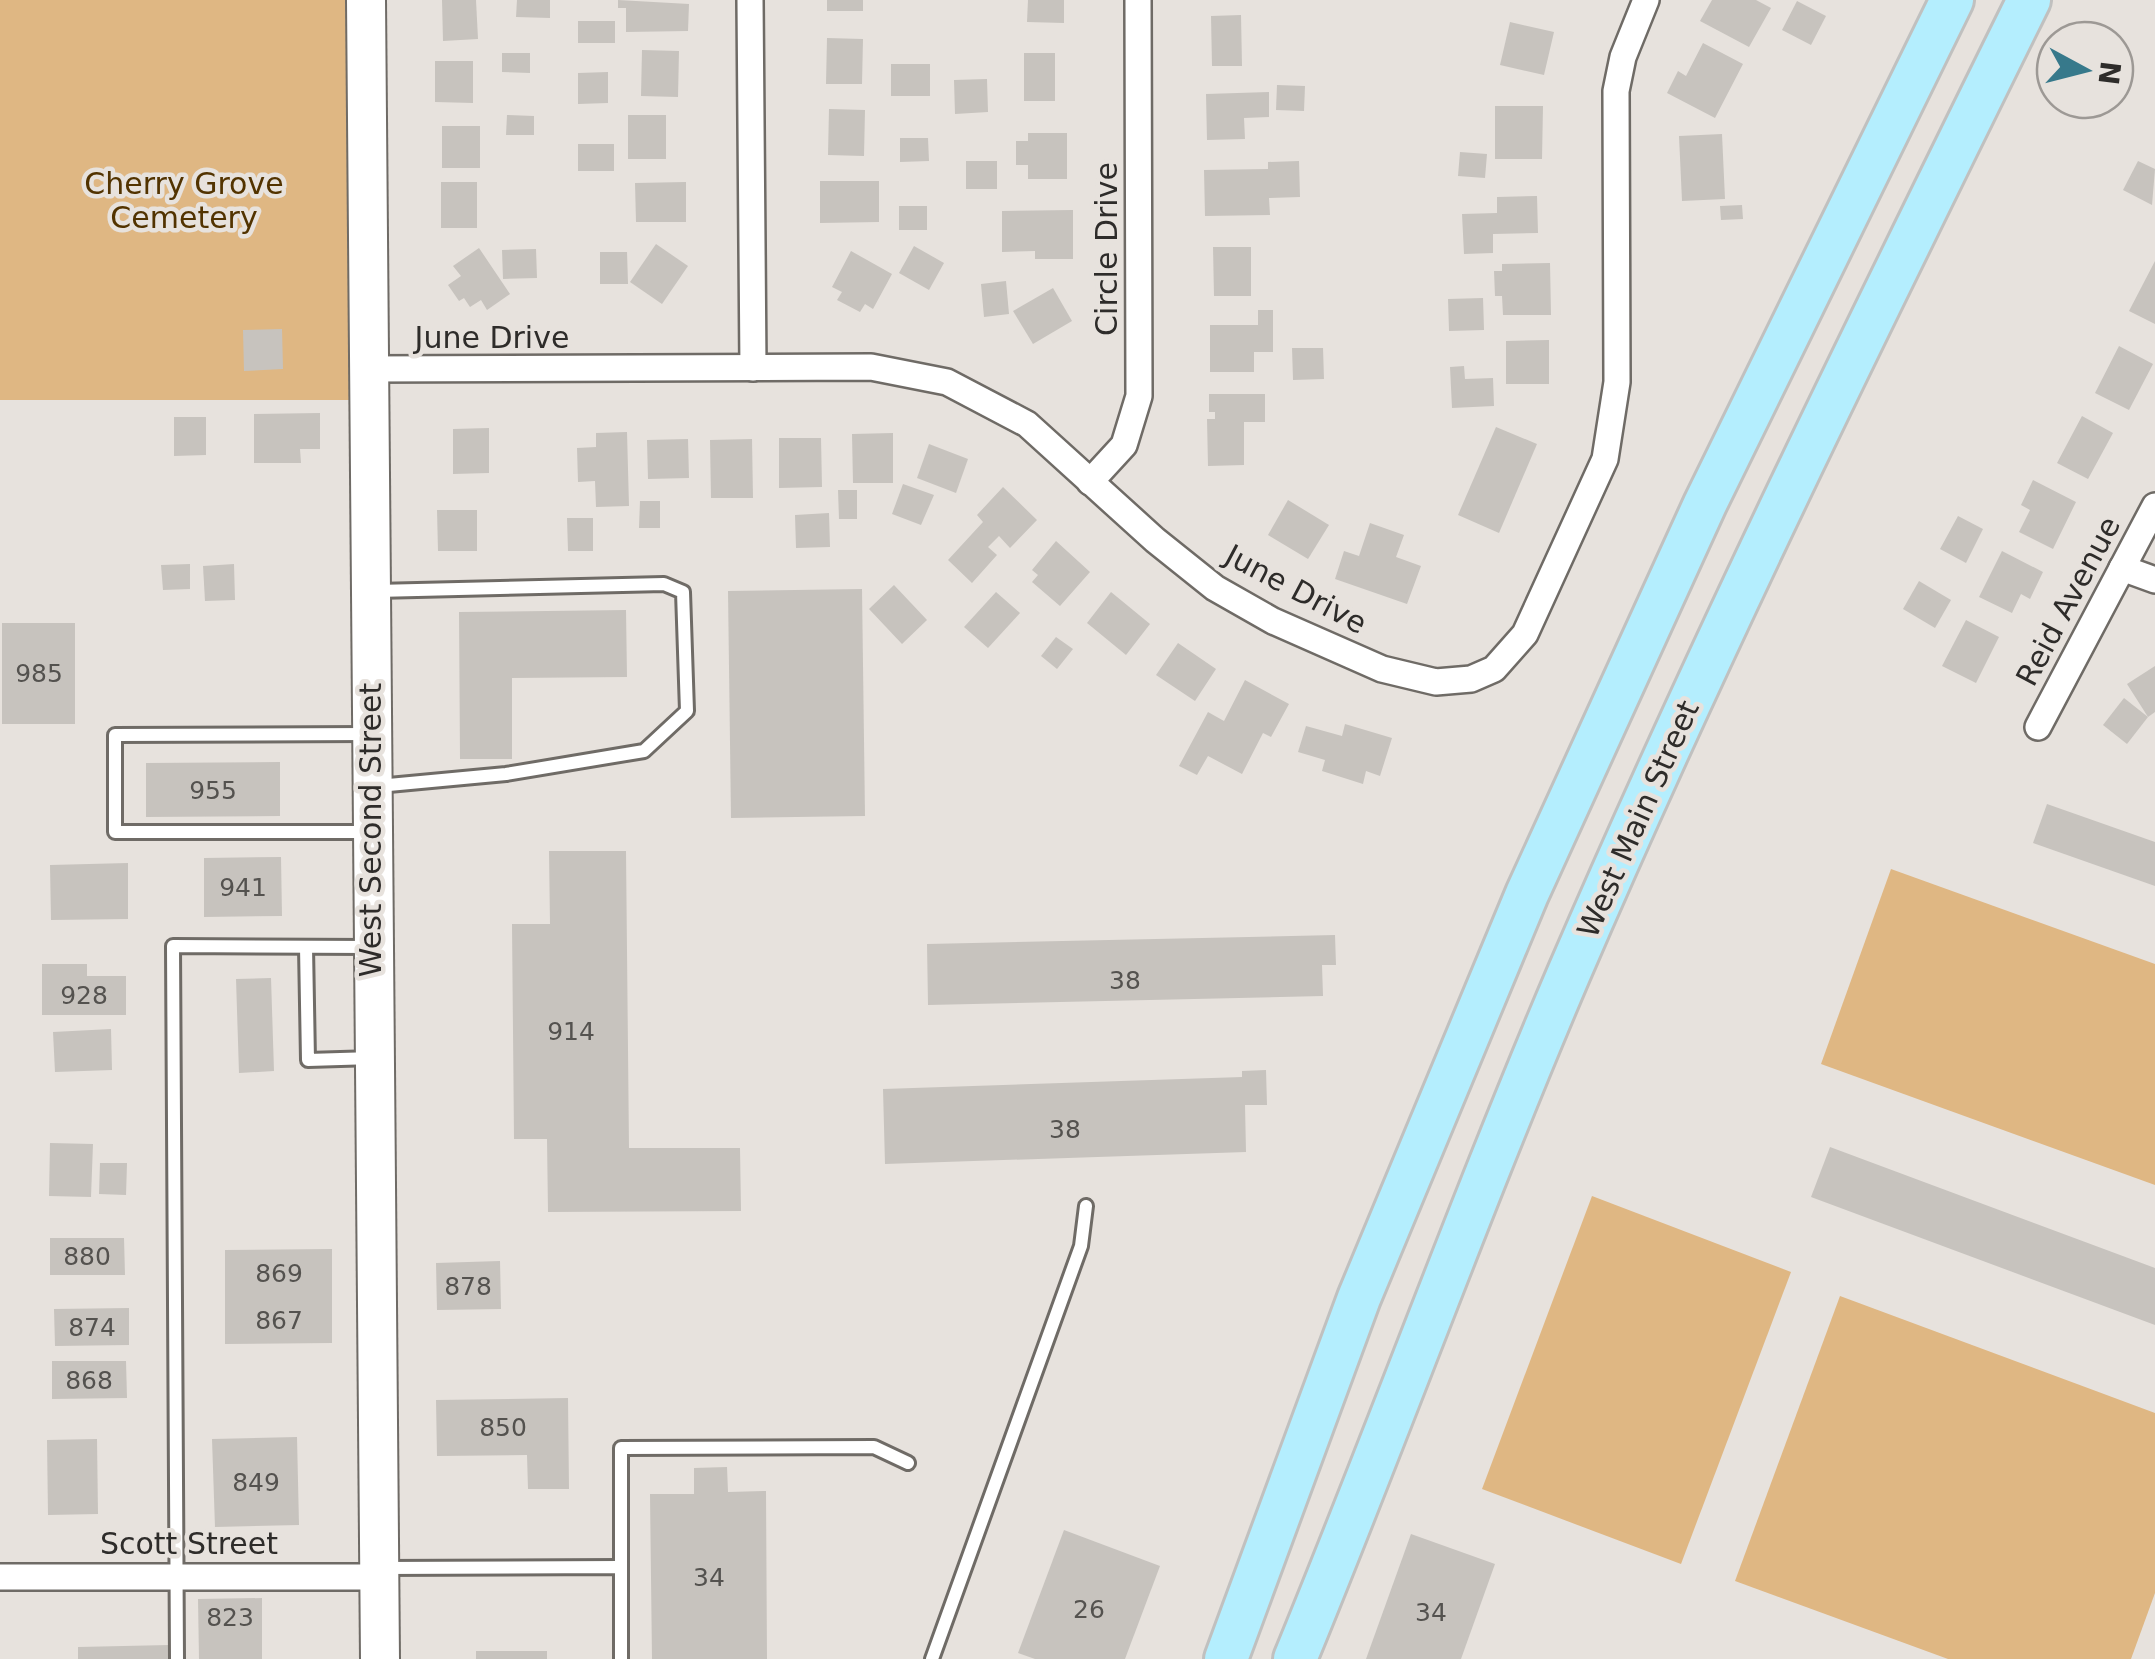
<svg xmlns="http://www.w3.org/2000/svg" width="2155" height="1659" font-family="'DejaVu Sans',sans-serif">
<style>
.green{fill:#dfb783}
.building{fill:#c7c3be}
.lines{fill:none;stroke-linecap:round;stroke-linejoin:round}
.service-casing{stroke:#6f6b66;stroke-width:18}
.minor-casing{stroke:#6f6b66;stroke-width:30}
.secondary-casing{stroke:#6f6b66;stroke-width:42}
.primary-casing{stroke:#c0c0bf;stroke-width:48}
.service{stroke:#fff;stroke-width:12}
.minor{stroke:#fff;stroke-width:25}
.secondary{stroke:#fff;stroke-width:38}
.primary{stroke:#b4eefe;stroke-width:42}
.labels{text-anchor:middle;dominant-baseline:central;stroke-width:9;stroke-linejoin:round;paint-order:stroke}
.number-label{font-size:25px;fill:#54524f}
.park-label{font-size:30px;fill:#523300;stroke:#e7e2dd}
.street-label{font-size:30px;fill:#2e2c2a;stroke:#e7e2dd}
</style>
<rect width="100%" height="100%" fill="#e7e2dd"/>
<g class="green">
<polygon points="0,0 366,0 368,400 0,400"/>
<polygon points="1891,869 2155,964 2155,1185 1821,1064"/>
<polygon points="1592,1196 1791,1272 1681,1564 1482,1489"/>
<polygon points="1840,1296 2155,1413 2155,1593 2131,1659 1948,1659 1735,1581"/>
</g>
<g class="building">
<polygon points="442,0 476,0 478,39 443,41"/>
<polygon points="517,0 550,0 550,18 516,17"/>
<polygon points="618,0 689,4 688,31 626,32 626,8 618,8"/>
<rect x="827" y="0" width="36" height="11"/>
<polygon points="1028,0 1064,0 1064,23 1027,22"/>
<polygon points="1712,0 1756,0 1771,8 1749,47 1700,21"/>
<polygon points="1797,1 1826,16 1811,45 1782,30"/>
<polygon points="1241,15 1242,66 1212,66 1211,16"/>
<rect x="578" y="21" width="37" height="22"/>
<polygon points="1510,22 1554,32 1544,75 1500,65"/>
<polygon points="827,38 863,39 862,84 826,84"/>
<polygon points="1703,43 1743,64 1715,118 1667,93 1678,71 1686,76"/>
<polygon points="642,50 679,51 678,97 641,96"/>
<polygon points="502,53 530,53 530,73 502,72"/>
<rect x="1024" y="53" width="31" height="48"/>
<polygon points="435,61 473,61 473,103 435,102"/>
<rect x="891" y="64" width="39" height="32"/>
<polygon points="608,72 608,103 578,104 578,73"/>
<polygon points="987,79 988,112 955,114 954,80"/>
<polygon points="1277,85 1305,86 1304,111 1276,110"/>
<polygon points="1269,92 1269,117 1244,118 1245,139 1207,140 1206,94"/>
<polygon points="1495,106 1543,106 1542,159 1495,159"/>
<polygon points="829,109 865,110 864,156 828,155"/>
<polygon points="507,115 534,116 534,135 506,135"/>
<rect x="628" y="115" width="38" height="44"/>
<rect x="442" y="126" width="38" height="42"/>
<polygon points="1028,133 1067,133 1067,179 1028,179 1028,165 1016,165 1016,141 1028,141"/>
<polygon points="1722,134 1725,199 1682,201 1679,136"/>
<polygon points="900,138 928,138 929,161 900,162"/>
<rect x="578" y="144" width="36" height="27"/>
<polygon points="1460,152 1487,154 1485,178 1458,176"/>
<rect x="966" y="161" width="31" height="28"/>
<polygon points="1299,161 1300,197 1269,198 1270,215 1205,216 1204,170 1268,169 1268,162"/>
<polygon points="2138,161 2155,169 2152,205 2123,190"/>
<polygon points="820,181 879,181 879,222 820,223"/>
<rect x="441" y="182" width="36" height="46"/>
<polygon points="686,182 686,222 636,222 635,183"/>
<polygon points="1537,196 1538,233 1493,234 1493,253 1464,254 1462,214 1497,213 1497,197"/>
<polygon points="1742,205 1743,219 1721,220 1720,206"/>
<rect x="899" y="206" width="28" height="24"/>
<polygon points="1073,210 1073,259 1035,259 1035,251 1002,252 1002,211"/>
<polygon points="656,244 688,266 662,304 630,282"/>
<polygon points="914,246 944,263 929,290 899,273"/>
<polygon points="1213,247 1251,247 1251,296 1214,296"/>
<polygon points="479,248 510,294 487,310 481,300 470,307 464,298 459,301 448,285 461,276 453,266"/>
<polygon points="536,249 537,278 503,279 502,250"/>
<polygon points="851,251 892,274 873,309 865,304 860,312 837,300 842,292 832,287"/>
<polygon points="600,252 627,252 628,284 600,284"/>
<polygon points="2155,261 2155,324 2129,311"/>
<polygon points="1550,263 1551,315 1503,315 1502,296 1495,296 1494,271 1502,271 1502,264"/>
<polygon points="1006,281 1009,314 984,317 981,284"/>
<polygon points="1053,288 1072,321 1033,344 1013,311"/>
<polygon points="1483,298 1484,330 1449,331 1448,299"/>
<polygon points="1258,310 1273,310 1273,352 1254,352 1254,372 1210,372 1210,325 1258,325"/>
<polygon points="282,329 283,369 244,371 243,330"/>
<polygon points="1549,340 1549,384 1506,384 1506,341"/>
<polygon points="2119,346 2153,364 2129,410 2095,393"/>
<polygon points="1292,348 1323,348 1324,379 1293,380"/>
<polygon points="1464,366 1465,379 1493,378 1494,406 1452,408 1450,367"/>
<polygon points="1209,394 1265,394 1265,422 1244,422 1244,465 1208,466 1207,419 1215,419 1215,412 1209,412"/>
<polygon points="320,413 320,449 300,449 301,463 254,463 254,414"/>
<polygon points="2082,416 2113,433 2088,479 2057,463"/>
<polygon points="174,417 206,417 206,455 174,456"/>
<polygon points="1496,427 1537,444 1499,533 1458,515"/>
<polygon points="489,428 489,473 453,474 453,429"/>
<polygon points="627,432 629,506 596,507 595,481 578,482 577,448 596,447 596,433"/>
<polygon points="893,433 893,483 853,483 852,434"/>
<polygon points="779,438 821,438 822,487 779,488"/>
<polygon points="688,439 689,478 648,479 647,440"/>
<polygon points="752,439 753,498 711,498 710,440"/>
<polygon points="929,444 968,459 956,493 917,478"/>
<polygon points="2033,480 2076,502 2053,549 2019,532 2030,510 2021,505"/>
<polygon points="903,484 934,495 921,525 892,514"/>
<polygon points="1003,487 1037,520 1010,548 999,536 988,547 997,555 972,583 948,560 983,522 977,515"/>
<polygon points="838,490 857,490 857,519 839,519"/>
<polygon points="1288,500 1329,525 1308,559 1268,535"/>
<polygon points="640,501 660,501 660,528 639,528"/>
<polygon points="437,510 477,510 477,551 438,551"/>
<polygon points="829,513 830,547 796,548 795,515"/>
<polygon points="1958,516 1983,529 1966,563 1940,549"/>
<polygon points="567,518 593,518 593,551 568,551"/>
<polygon points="1370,523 1404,535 1396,557 1421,566 1407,604 1335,579 1344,551 1359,556"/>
<polygon points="1056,541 1090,572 1060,606 1032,582 1038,575 1032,570"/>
<polygon points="2002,551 2043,572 2030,599 2021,594 2012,613 1979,597"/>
<polygon points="190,564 190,589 163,590 161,565"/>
<polygon points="234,564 235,600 205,601 203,566"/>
<polygon points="1919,581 1951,600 1935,628 1903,609"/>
<polygon points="894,585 927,620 902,644 869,609"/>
<polygon points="862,589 865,816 731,818 728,591"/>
<polygon points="996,592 1020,613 988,648 964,627"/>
<polygon points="1111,592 1150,624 1126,655 1087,623"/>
<polygon points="626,610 627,677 512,678 512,759 460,759 459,612"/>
<polygon points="1966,620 1999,637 1976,683 1942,666"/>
<rect x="2" y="623" width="73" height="101"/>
<polygon points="1056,637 1073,649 1057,669 1041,656"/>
<polygon points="1178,643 1216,669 1195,701 1156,675"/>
<polygon points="2155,666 2155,712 2148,717 2127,684"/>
<polygon points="1245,680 1289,704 1271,737 1263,733 1242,774 1208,756 1197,775 1179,766 1208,712 1224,721"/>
<polygon points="2124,698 2148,717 2127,744 2103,725"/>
<polygon points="1345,724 1392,738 1380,776 1366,771 1363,784 1322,771 1325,760 1298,752 1306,726 1342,736"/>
<polygon points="280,762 280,816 146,817 146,763"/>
<polygon points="2047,804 2155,842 2155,886 2033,843"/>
<polygon points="549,851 626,851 629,1148 740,1148 741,1211 548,1212 547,1139 514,1139 512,924 550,924"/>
<polygon points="281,857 282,916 204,917 204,858"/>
<polygon points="128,863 128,919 51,920 50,865"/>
<polygon points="1335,935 1336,965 1322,965 1323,996 928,1005 927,944"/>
<polygon points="42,964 87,964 87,976 126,976 126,1015 42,1015"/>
<polygon points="271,978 274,1071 239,1073 236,979"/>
<polygon points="111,1029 112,1070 55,1072 53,1032"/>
<polygon points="1266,1070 1267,1105 1245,1105 1246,1152 885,1164 883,1089 1242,1077 1242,1071"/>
<polygon points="50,1143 93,1144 91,1197 49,1196"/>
<polygon points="1830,1147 2155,1268 2155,1325 1811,1197"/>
<polygon points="100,1163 127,1163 126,1195 99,1194"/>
<polygon points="50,1238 124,1238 125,1275 50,1275"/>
<polygon points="332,1249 332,1343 225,1344 225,1250"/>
<polygon points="500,1261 501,1309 437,1310 436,1263"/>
<polygon points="129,1308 129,1345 55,1346 54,1309"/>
<polygon points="52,1361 126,1361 127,1398 52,1399"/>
<polygon points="568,1398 569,1489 528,1489 527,1455 437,1456 436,1400"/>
<polygon points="297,1437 299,1525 215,1527 212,1439"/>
<polygon points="97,1439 98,1514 48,1515 47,1440"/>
<polygon points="727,1467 728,1492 766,1491 767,1659 652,1659 650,1494 694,1494 694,1468"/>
<polygon points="1064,1530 1160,1566 1125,1659 1035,1659 1018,1653"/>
<polygon points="1411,1534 1495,1564 1461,1659 1366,1659"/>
<polygon points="262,1598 262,1659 199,1659 198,1599"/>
<polygon points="169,1645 169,1659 78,1659 78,1647"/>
<rect x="476" y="1651" width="71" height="8"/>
</g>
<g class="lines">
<defs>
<g id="service">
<polyline points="376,591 664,584 683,592 687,711 644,751 506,774 378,786"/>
<polyline points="368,832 115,832 115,735 369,734"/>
<polyline points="306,947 308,1060 373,1058"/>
<polyline points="621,1567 621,1448 874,1447 908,1463"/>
<polyline points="381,1568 621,1567 621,1659"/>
<polyline points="177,1659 173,946 371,947"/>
<polyline points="932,1659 1081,1246 1086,1206"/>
</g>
<g id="minor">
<polyline points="750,0 753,368"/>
<polyline points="368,369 871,367 947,382 1027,424 1155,540 1215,588 1273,621 1382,669 1436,682 1471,679 1494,669 1525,634 1605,459 1617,382 1616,91 1623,57 1646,0"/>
<polyline points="1090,482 1124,445 1139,396 1138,0"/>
<polyline points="2122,568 2155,580"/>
<polyline points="2038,727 2155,506"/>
<polyline points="0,1577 379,1577"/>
</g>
<polyline id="secondary" points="366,0 380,1659"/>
<g id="primary">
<polyline points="1226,1659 1359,1298 1527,894 1705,504 1952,0"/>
<path d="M1295,1659c94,-228 177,-459 274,-686 142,-330 301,-651 460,-973"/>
</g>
</defs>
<use href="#service" class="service-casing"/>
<use href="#minor" class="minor-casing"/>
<use href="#secondary" class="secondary-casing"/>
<use href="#primary" class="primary-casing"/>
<use href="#service" class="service"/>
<use href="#minor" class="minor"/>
<use href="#secondary" class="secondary"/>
<use href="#primary" class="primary"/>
</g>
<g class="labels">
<g class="number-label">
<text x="39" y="673">985</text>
<text x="213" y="790">955</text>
<text x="243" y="887">941</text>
<text x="1125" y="980">38</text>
<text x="84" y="995">928</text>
<text x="571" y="1031">914</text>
<text x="1065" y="1129">38</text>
<text x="87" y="1256">880</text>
<text x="279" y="1273">869</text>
<text x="468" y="1286">878</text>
<text x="279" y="1320">867</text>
<text x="92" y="1327">874</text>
<text x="89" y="1380">868</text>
<text x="503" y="1427">850</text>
<text x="256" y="1482">849</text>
<text x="709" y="1577">34</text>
<text x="1089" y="1609">26</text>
<text x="1431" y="1612">34</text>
<text x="230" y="1617">823</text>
</g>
<g class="park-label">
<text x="184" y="183">Cherry Grove<tspan x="184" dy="34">Cemetery</tspan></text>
</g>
<g class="street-label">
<text transform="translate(1106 249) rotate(-90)">Circle Drive</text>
<text x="492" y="337">June Drive</text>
<text transform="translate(1296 589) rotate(28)">June Drive</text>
<text transform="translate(2068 601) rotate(-62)">Reid Avenue</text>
<text transform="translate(1638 819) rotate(-66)">West Main Street</text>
<text transform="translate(370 830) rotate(-90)">West Second Street</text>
<text x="189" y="1543">Scott Street</text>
</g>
</g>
<g transform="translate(2085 70) rotate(97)"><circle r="48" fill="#e7e2dd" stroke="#9d9995" stroke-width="2.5"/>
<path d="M0-8L18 38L0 25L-18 38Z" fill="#37798b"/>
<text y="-15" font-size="28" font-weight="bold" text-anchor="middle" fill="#2e2c2a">N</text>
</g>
</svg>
